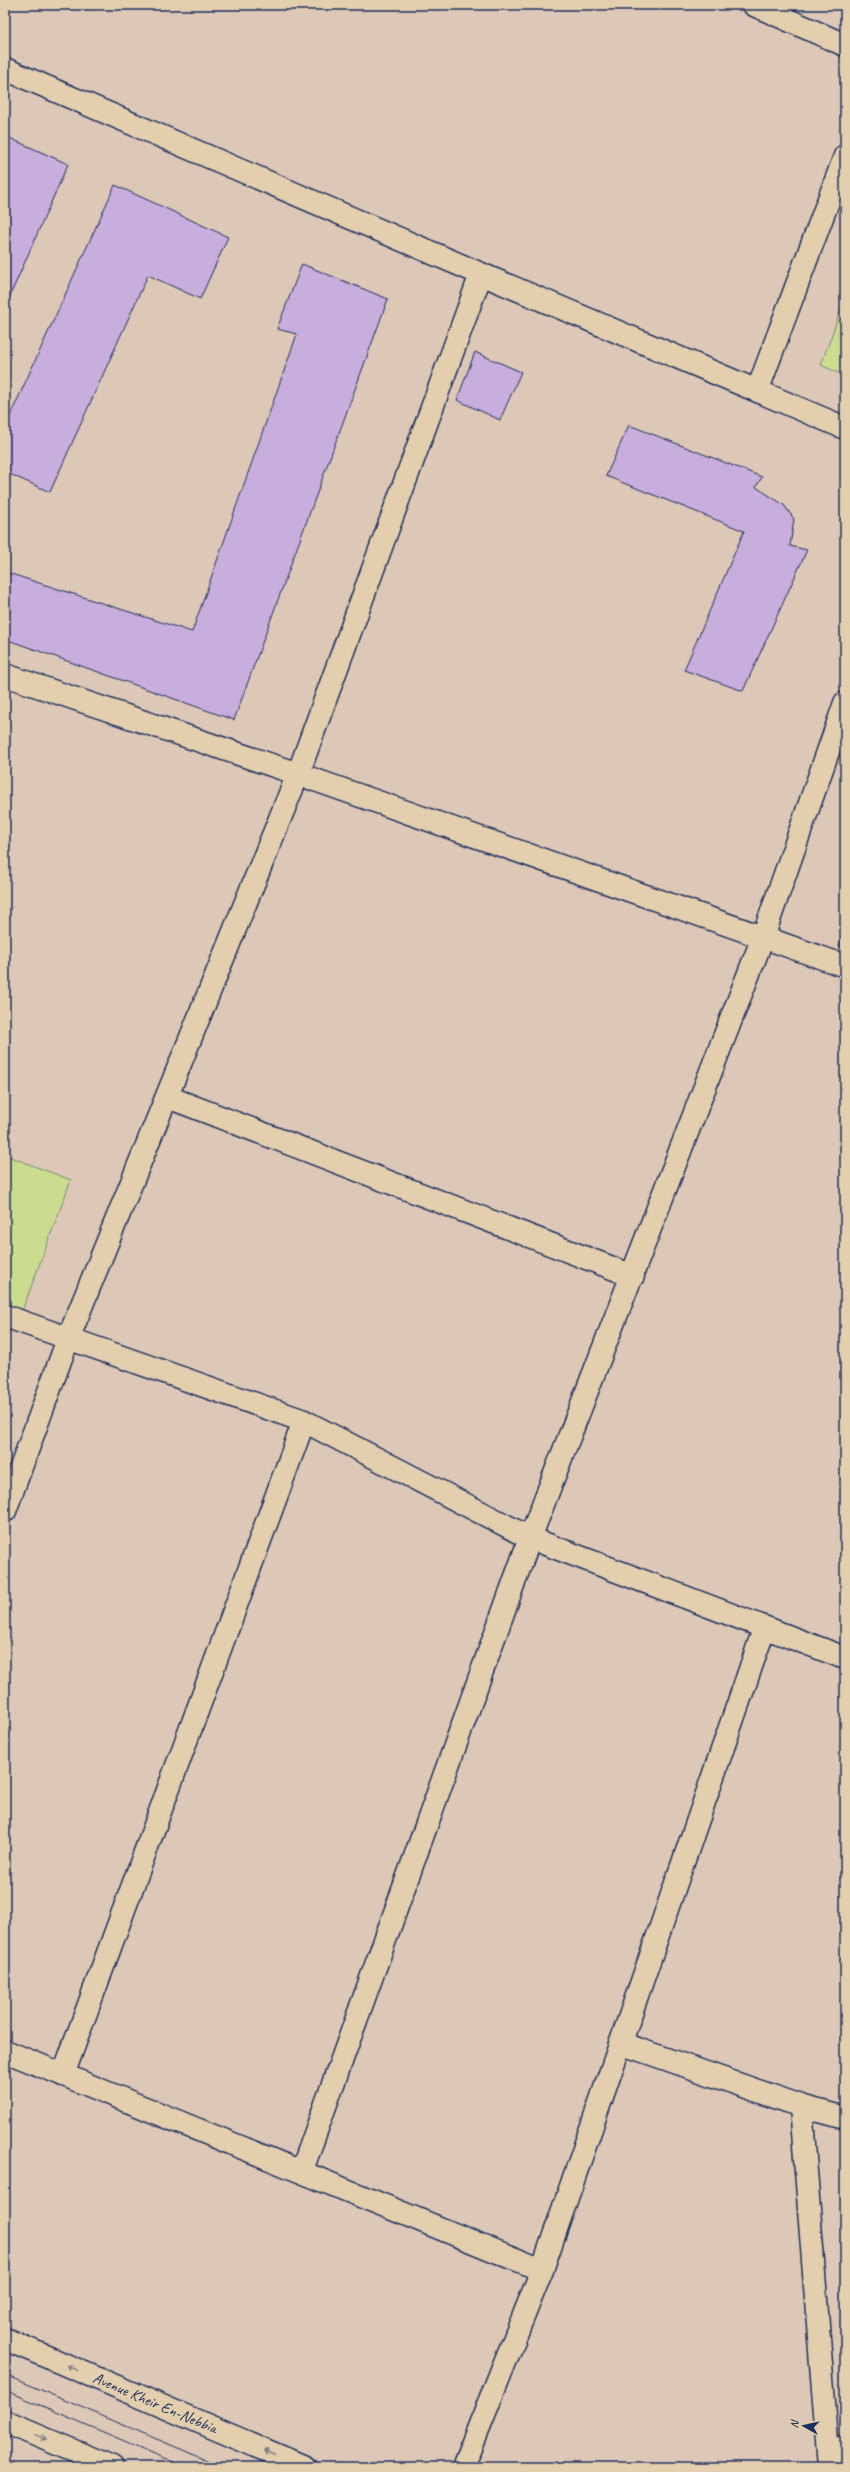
<svg xmlns="http://www.w3.org/2000/svg" width="850" height="2472" font-family="Caveat,sans-serif">
<style>
.green{fill:#ccdc8f;stroke:#748676}
.building{fill:#c7aedc;stroke:#1b2f5e}
.lines{fill:none;stroke-linecap:round;stroke-linejoin:round}
.minor-casing{stroke:#1b2f5e;stroke-width:25}
.secondary-casing{stroke:#1b2f5e;stroke-width:25}
.minor{stroke:#e3cfae;stroke-width:22}
.secondary{stroke:#e3cfae;stroke-width:22}
.tram{stroke:#1b2f5e;stroke-width:1}
.oneway{stroke:#7f7f86}
.labels{text-anchor:middle;dominant-baseline:central;stroke-width:3;stroke-linejoin:round;paint-order:stroke}
.street-label{font-size:16px;fill:#1b2f5e;stroke:#e3cfae}
</style>
<rect width="100%" height="100%" fill="#ddc8b7"/>
<filter id="ink" filterUnits="userSpaceOnUse"><feTurbulence type="fractalNoise" baseFrequency=".025" numOctaves="2"/><feDisplacementMap in="SourceGraphic" scale="8" xChannelSelector="R" yChannelSelector="G"/><feConvolveMatrix kernelMatrix="1 2 1 2 8 2 1 2 1" color-interpolation-filters="sRGB"/></filter>
<g filter="url(#ink)">
<g class="green">
<polygon points="845,298 845,376 821,365"/>
<polygon points="5,1155 71,1180 22,1311 5,1305"/>
</g>
<g class="building">
<polygon points="5,136 68,164 5,307"/>
<polygon points="115,185 228,237 200,299 148,275 50,492 5,472 5,427"/>
<polygon points="302,264 388,299 234,720 5,639 5,572 192,632 297,334 277,329"/>
<polygon points="475,352 521,372 500,420 457,400"/>
<polygon points="629,425 762,477 756,487 784,505 794,519 790,546 807,550 743,691 684,670 744,531 606,476"/>
<polygon points="845,932 845,948 839,946"/>
</g>
<g class="lines">
<defs>
<g id="minor">
<polyline points="5,69 481,274 845,428"/>
<polyline points="758,389 845,156"/>
<polyline points="5,675 298,774 845,966"/>
<polyline points="168,1097 633,1276"/>
<polyline points="5,1316 304,1421 530,1538 845,1658"/>
<polyline points="5,1511 68,1339 298,774 481,274"/>
<polyline points="620,2043 801,2106 845,2118"/>
<polyline points="5,2051 542,2270"/>
<polyline points="63,2075 304,1421"/>
<polyline points="801,2106 829,2467"/>
<polyline points="302,2170 530,1538 763,937 845,703"/>
<polyline points="463,2467 542,2270 764,1629"/>
<polyline points="836,2467 845,2446"/>
</g>
<g id="secondary">
<polyline points="754,5 845,45"/>
<polyline points="5,2339 305,2467"/>
<polyline points="5,2422 112,2467"/>
</g>
</defs>
<use href="#minor" class="minor-casing"/>
<use href="#secondary" class="secondary-casing"/>
<use href="#minor" class="minor"/>
<use href="#secondary" class="secondary"/>
<g class="tram">
<polyline points="5,2375 223,2467"/>
<polyline points="5,2390 185,2467"/>
</g>
</g>
<defs><path id="oneway-shaft" d="M-6 0H5M1.5-3L5.5 0L1.5 3" fill="none" stroke-width="1.6" stroke-linecap="round" stroke-linejoin="round"/></defs>
<g class="oneway">
<use href="#oneway-shaft" transform="translate(72 2368) rotate(-157)"/>
<use href="#oneway-shaft" transform="translate(41 2437) rotate(23)"/>
<use href="#oneway-shaft" transform="translate(269 2452) rotate(-157)"/>
</g>
</g>
<g class="labels">
<g class="street-label">
<text transform="translate(155 2403) rotate(23)">Avenue Kheir En-Nebbia</text>
</g>
</g>
<rect width="850" height="2472" fill="none" stroke="#e3cfae" stroke-width="20"/>
<rect x="10" y="10" width="830" height="2452" fill="none" stroke="#1b2f5e" stroke-width="1.5" filter="url(#ink)"/>
<g transform="translate(804 2426) rotate(278)" stroke="#e3cfae" stroke-width="3" paint-order="stroke">
<path d="M0-3L7 15L0 10L-7 15Z" fill="#1b2f5e"/>
<text y="-6" font-size="11" font-weight="bold" text-anchor="middle" fill="#1b2f5e">N</text>
</g>
</svg>
